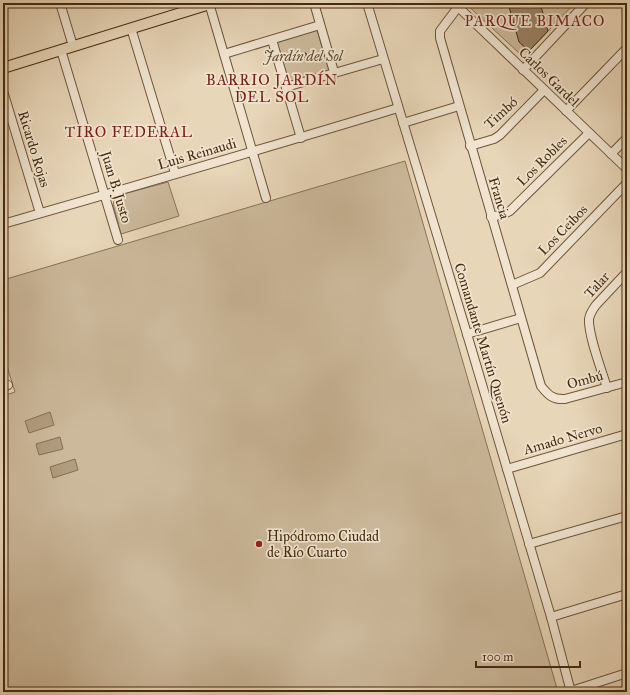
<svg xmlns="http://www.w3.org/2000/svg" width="630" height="695" font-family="'IM FELL Great Primer',serif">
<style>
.green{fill:#ccb99b;stroke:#897254}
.water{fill:#b19c7e;stroke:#866e51}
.building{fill:#9a8366;stroke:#462a0e}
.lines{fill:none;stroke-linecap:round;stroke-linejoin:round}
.minor-casing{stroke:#6e5538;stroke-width:10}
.major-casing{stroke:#462a0e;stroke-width:12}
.minor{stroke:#f0e4d1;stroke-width:8}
.major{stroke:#e8d6b8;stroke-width:10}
.poi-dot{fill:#8f2418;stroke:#f0e4d1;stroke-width:1.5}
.labels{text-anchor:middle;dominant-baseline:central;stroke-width:3.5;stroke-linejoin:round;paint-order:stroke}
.park-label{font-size:14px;font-style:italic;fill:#61472a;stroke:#f0e4d1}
.street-label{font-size:14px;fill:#462a0e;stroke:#f0e4d1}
.poi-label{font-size:14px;fill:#462a0e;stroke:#f0e4d1;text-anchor:start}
.neighbourhood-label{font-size:15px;letter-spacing:1px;fill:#7a1f14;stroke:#f0e4d1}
</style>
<rect width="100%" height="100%" fill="#e8d6b8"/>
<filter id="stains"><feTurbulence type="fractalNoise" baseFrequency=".005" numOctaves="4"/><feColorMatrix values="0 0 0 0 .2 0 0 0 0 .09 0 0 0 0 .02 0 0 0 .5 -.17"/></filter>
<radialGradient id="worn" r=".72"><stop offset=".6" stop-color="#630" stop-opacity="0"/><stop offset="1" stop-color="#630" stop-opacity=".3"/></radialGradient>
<g class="green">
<polygon points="465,3 575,3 529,51 519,53"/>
<polygon points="317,30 329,70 289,82 277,42"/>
<polygon points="405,161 558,692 3,692 3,396 15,392 3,353 3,280"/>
<polygon points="168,182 179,216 121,234 113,204 116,196"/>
</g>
<g class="water">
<polygon points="50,412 54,425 29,433 25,421"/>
<polygon points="60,437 63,449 39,455 36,444"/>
<polygon points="75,459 78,470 53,478 50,467"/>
</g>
<g class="building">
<polygon points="508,3 540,3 548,31 529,51 519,42"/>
<polygon points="306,53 307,59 302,60 300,54"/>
</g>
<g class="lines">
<defs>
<g id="minor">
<polyline points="60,3 73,46"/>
<polyline points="209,3 266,198"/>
<polyline points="314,3 334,72"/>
<polyline points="367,3 467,334 551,617 571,692"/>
<polyline points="454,3 627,169"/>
<path d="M458,7l-18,24v7l101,348c7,9 12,14 24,13l62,-17"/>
<polyline points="131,28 175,173"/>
<polyline points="272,40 301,138"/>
<polyline points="61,50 118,240"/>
<polyline points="224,54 320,25"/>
<polyline points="523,70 586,3"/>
<polyline points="286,87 383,59"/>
<polyline points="3,91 40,213"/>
<polyline points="566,111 627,48"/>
<polyline points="403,123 459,106"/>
<polyline points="470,146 494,139 500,135 544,90"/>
<polyline points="611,154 627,138"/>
<polyline points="491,217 504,214 510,211 589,133"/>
<path d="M3,224c132,-38 264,-76 395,-116"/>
<polyline points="512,285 540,273 627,183"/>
<polyline points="467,334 521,318"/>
<polyline points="3,387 8,385"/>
<path d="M607,388c-5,-17 -19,-53 -18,-69 1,-6 4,-10 7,-14l31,-33"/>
<polyline points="507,469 627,434"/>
<polyline points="529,544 627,516"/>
<polyline points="551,617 627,594"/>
<polyline points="571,691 627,673"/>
</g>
<polyline id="major" points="3,68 213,3"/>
</defs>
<use href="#minor" class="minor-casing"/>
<use href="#major" class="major-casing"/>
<use href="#minor" class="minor"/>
<use href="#major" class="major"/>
</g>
<circle class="poi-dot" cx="259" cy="544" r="4"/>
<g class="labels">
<g class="park-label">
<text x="303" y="56">Jardín del Sol</text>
</g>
<g class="street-label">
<text transform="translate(549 77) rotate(44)">Carlos Gardel</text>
<text transform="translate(501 113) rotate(-42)">Timbó</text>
<text transform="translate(34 149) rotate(73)">Ricardo Rojas</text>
<text transform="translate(197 154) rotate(-16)">Luis Reinaudi</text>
<text transform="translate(542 161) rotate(-45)">Los Robles</text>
<text transform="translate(116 187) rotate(73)">Juan B. Justo</text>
<text transform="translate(499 198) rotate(73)">Francia</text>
<text transform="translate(563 230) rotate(-46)">Los Ceibos</text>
<text transform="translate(597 285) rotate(-47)">Talar</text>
<text transform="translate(483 343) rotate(73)">Comandante Martín Quenón</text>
<text transform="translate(585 380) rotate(-15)">Ombú</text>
<text transform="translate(563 439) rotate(-16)">Amado Nervo</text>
</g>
<g class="poi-label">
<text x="267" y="536">Hipódromo Ciudad<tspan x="267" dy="16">de Río Cuarto</tspan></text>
</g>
<g class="neighbourhood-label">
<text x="535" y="21">PARQUE BIMACO</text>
<text x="272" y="80">BARRIO JARDÍN<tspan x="272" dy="17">DEL SOL</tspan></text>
<text x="129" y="132">TIRO FEDERAL</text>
</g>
</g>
<rect width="630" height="695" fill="none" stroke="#e8d6b8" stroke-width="16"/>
<rect x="4" y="4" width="622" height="687" fill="none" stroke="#462a0e" stroke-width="2"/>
<rect x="8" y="8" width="614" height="679" fill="none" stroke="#462a0e"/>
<path d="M476 661v6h104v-6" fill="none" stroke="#462a0e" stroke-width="2"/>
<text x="482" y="661" font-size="12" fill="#462a0e" stroke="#f0e4d1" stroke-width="3" paint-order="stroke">100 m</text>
<rect width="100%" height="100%" filter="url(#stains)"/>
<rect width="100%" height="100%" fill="url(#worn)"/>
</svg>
